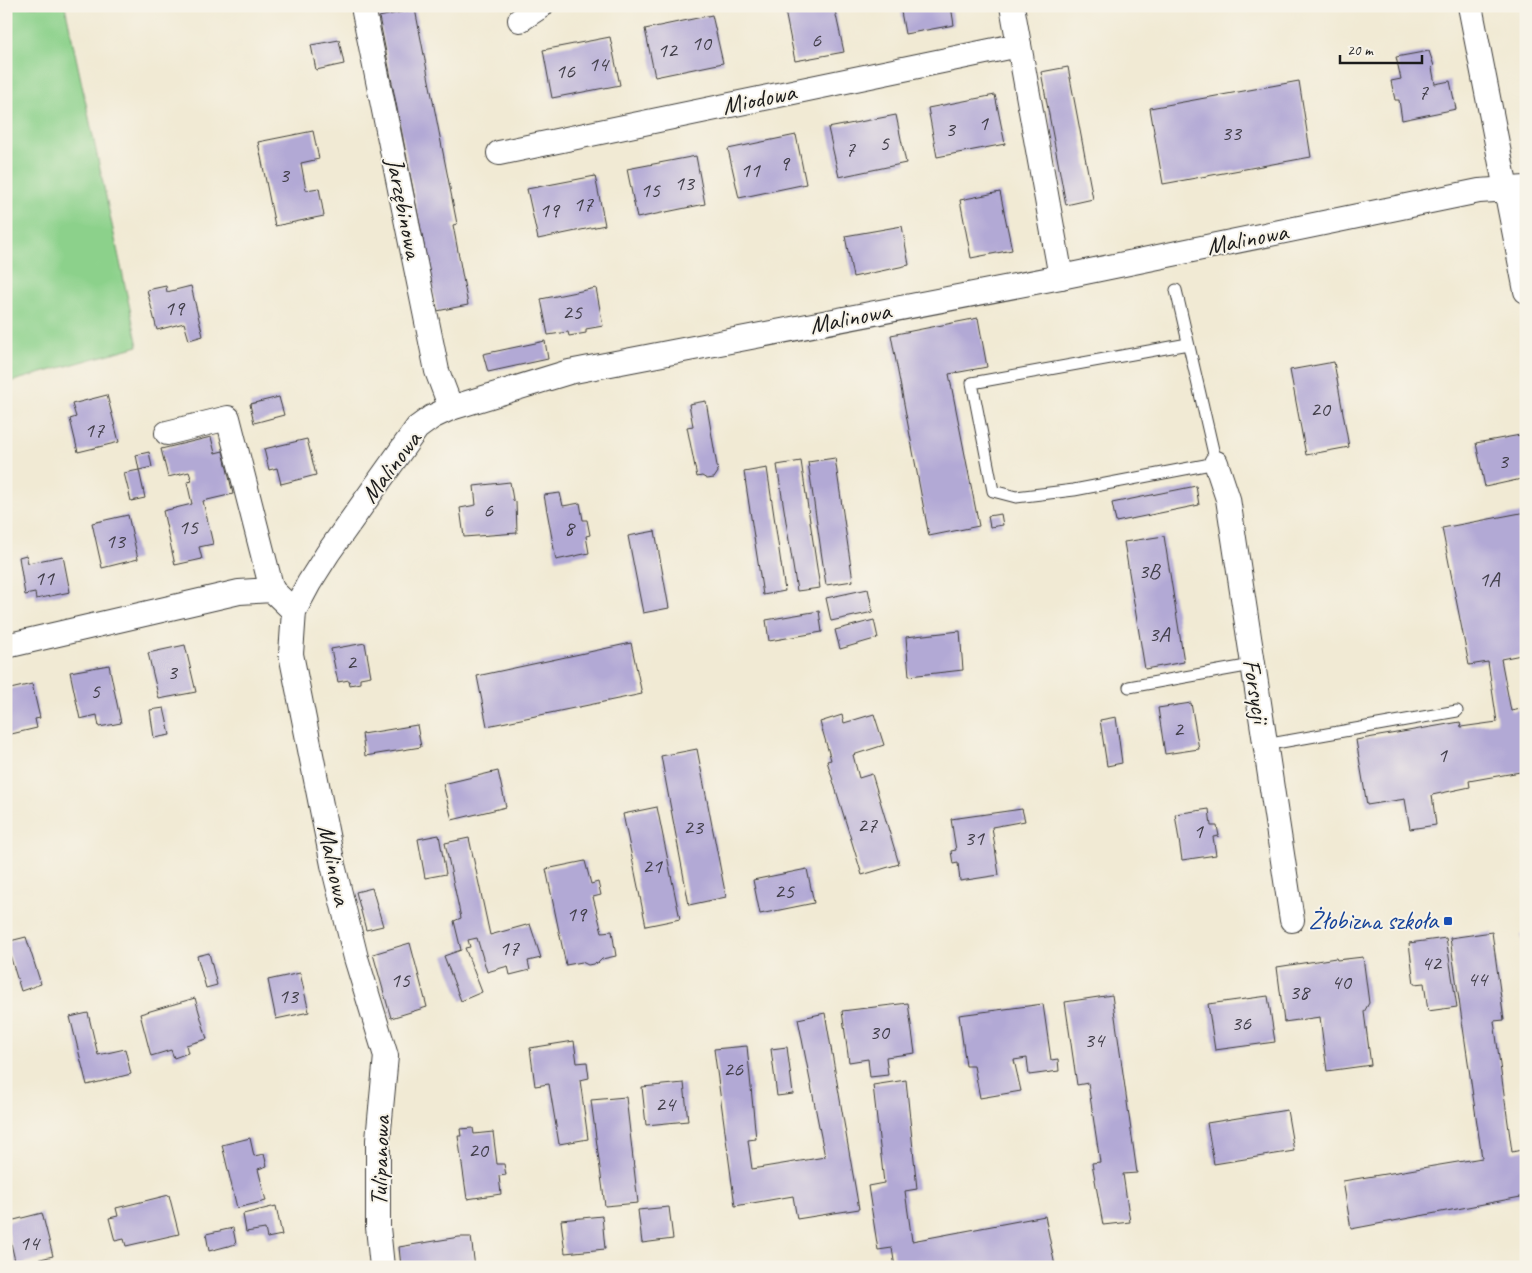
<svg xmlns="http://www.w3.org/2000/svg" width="1532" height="1273" font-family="Caveat,sans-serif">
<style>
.green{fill:#8cd18b;stroke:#547654}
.building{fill:#b2a9d5}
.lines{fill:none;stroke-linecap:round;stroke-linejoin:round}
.lane-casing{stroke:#3c3b38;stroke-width:13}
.street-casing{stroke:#3c3b38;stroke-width:26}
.lane{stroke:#fff;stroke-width:11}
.street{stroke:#fff;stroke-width:24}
.transit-dot{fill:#1a4fb4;stroke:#f7f3e8;stroke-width:2}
.labels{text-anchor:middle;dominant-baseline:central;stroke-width:4;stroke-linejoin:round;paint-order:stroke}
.number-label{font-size:22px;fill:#423f4a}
.street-label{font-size:25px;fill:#1c1c1c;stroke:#f7f3e8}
.transit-label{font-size:25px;fill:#164399;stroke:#f7f3e8;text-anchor:end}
</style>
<rect width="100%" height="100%" fill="#f7f3e8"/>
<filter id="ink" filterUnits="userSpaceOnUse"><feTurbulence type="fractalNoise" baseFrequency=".02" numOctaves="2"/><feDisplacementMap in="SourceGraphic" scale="10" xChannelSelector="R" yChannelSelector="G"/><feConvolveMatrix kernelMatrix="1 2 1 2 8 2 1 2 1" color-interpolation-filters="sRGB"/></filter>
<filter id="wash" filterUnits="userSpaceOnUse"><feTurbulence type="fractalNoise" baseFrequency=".0096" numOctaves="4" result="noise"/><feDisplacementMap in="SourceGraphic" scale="20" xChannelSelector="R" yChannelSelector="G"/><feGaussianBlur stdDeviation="1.12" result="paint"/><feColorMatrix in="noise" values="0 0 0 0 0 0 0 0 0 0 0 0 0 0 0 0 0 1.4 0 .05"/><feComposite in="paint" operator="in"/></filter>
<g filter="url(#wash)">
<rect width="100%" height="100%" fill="#f1ead4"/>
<polygon class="green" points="6,6 65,6 138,346 6,383"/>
<g id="blocks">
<g class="building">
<polygon points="784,6 834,6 844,52 795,61"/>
<polygon points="900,6 951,6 954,25 905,34"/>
<polygon points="415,9 457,224 453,225 468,305 437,311 379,17"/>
<polygon points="712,15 723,63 655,77 645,29"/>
<polygon points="610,37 620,85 552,98 543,50"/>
<polygon points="339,40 344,64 316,70 311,45"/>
<polygon points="1429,51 1434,66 1432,68 1435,84 1450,81 1456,109 1402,120 1399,100 1395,100 1391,81 1401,79 1396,57"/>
<polygon points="1068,67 1093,199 1066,205 1041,72"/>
<polygon points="1299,81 1311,157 1163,184 1150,108"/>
<polygon points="995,95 1005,144 937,157 928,108"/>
<polygon points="896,115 906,163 839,177 828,128"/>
<polygon points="313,131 319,159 301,163 306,190 319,188 324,216 275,226 258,142"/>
<polygon points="796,135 806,184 739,198 728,149"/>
<polygon points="696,156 705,204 637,218 627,169"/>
<polygon points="595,176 605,225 538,239 527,189"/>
<polygon points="1000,192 1012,250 971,258 960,200"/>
<polygon points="902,226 909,265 853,277 845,236"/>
<polygon points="166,286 167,292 191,286 203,336 189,340 184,323 157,330 147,290"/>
<polygon points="596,288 603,326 586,329 586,333 569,336 568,332 548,335 541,299"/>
<polygon points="978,318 987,367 949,374 979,526 929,536 891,335"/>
<polygon points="545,341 548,359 488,372 483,354"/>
<polygon points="1334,362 1349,447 1306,455 1290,370"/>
<polygon points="107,395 119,442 78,452 70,419 76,417 72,404"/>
<polygon points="279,397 284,415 254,423 250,404"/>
<polygon points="706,401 718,472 714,478 707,479 702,476 697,477 687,427 693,426 689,404"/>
<polygon points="1526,434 1526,478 1485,487 1476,443"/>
<polygon points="211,437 215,453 223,451 233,494 203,501 213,544 199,547 202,559 175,565 163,511 192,504 187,482 192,481 189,472 168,477 161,449"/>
<polygon points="307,439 316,475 281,484 277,468 269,470 264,449"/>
<polygon points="149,452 152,467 139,470 145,498 131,501 124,473 139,470 136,455"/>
<polygon points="835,458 853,581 826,585 808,462"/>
<polygon points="801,461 820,588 797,591 777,465"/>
<polygon points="767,468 785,591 763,595 744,472"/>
<polygon points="510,482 513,500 516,502 517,533 464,537 460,508 476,505 474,486"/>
<polygon points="1196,486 1199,505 1116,522 1112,503"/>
<polygon points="560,493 563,506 580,503 583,520 587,520 590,535 586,536 589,553 556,560 544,495"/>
<polygon points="1526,512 1526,629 1523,630 1526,654 1501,659 1511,711 1526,708 1526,771 1469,781 1470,787 1432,795 1436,825 1410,829 1405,799 1367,805 1356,740 1460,722 1461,727 1497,722 1488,662 1469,665 1442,528"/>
<polygon points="1001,514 1003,525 990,527 988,516"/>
<polygon points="128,515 138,559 102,568 92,523"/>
<polygon points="655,531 669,608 643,613 628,536"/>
<polygon points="1164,536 1184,662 1145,669 1124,542"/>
<polygon points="26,555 28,563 63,556 70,592 36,599 35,593 25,595 19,557"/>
<polygon points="868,589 873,612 831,621 826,598"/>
<polygon points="819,611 822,632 769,641 766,620"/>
<polygon points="874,620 878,638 840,649 835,630"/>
<polygon points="960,631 963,670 909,676 906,637"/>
<polygon points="365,643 371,676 360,678 360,683 350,685 349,680 338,682 331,649"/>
<polygon points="631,643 642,694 487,726 477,676"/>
<polygon points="185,645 196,692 159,699 148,653"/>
<polygon points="109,665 121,723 99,727 97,715 80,719 70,672"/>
<polygon points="32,684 40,718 35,719 37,728 7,735 6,690"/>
<polygon points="1191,703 1199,749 1165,754 1158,708"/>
<polygon points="164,708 170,735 154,738 150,710"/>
<polygon points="874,714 884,745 853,755 859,778 872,774 899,864 862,875 827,761 831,760 820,722 842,715 844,723"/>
<polygon points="1116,717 1122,763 1107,766 1100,720"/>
<polygon points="417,725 421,747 365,756 362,734"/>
<polygon points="697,749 726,897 689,905 661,756"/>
<polygon points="498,771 506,807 452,820 443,784"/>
<polygon points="657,807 680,919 646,926 623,814"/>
<polygon points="1022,809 1025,821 992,827 999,875 960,881 958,863 953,864 951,851 956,850 951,819"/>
<polygon points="1209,809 1211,826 1217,826 1219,836 1213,837 1216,855 1182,860 1175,814"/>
<polygon points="439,835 446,874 425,878 418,839"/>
<polygon points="469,838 490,935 530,924 541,958 528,961 530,970 510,975 508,966 487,972 477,938 468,940 470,947 465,948 482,992 461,1001 444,956 461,950 454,921 461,918 445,843"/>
<polygon points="585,861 591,884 598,882 601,895 593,897 602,932 612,931 616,956 602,959 598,963 588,965 582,962 566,965 546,869"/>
<polygon points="807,869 814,903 760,914 753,880"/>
<polygon points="372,888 383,926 366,930 356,892"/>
<polygon points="1492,932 1504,1020 1494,1021 1512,1152 1526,1149 1526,1196 1351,1229 1343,1181 1482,1158 1450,938"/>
<polygon points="1526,933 1526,961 1525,961 1521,934"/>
<polygon points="26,937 41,984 21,991 6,942"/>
<polygon points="1446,938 1457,1007 1428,1011 1424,983 1414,984 1409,943"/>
<polygon points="410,943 427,1007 391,1018 373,954"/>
<polygon points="209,953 217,985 206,988 197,956"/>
<polygon points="1363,957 1369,1003 1364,1012 1371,1065 1327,1071 1320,1017 1284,1022 1277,967 1336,958 1337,960"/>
<polygon points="300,973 309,1012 276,1019 268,980"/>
<polygon points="1112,995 1137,1173 1123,1174 1130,1222 1103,1225 1092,1163 1100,1162 1088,1083 1077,1085 1065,1002"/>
<polygon points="1268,996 1275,1042 1215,1050 1208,1004"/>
<polygon points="195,998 207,1039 186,1045 188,1053 174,1058 171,1050 151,1056 140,1014"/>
<polygon points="908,1003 915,1053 886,1057 888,1075 870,1077 868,1059 849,1062 842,1011"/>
<polygon points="1043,1004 1051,1060 1058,1059 1059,1071 1029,1075 1027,1058 1014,1060 1021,1091 980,1098 974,1066 966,1066 959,1015"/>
<polygon points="88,1013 98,1055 125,1049 131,1074 87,1085 70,1017"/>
<polygon points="825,1013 859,1209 797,1219 793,1196 735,1206 714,1049 747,1046 756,1139 748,1140 752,1169 825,1157 798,1019"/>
<polygon points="574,1041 577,1063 587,1062 589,1078 580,1080 588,1139 559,1144 549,1084 535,1086 530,1048"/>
<polygon points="787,1047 793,1094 777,1096 771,1049"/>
<polygon points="906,1080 917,1189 905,1191 912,1241 1045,1216 1055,1266 895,1267 892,1248 878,1250 868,1186 884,1183 873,1085"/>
<polygon points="684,1083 688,1121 646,1125 642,1087"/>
<polygon points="626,1097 638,1203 605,1206 591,1100"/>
<polygon points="1287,1110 1294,1151 1214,1164 1207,1123"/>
<polygon points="473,1128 474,1134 493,1132 497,1164 504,1164 506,1175 499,1176 501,1194 467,1199 458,1136 461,1136 460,1129"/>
<polygon points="250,1138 254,1156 264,1154 267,1166 258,1169 266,1201 237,1208 222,1145"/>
<polygon points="169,1195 179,1234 126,1246 124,1239 115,1241 109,1218 118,1216 116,1208"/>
<polygon points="276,1206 282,1235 267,1238 265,1229 246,1232 243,1214"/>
<polygon points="669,1207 673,1239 642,1243 638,1210"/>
<polygon points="42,1213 53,1256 16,1265 6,1222"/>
<polygon points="602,1216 605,1249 565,1253 561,1220"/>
<polygon points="233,1228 236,1244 209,1251 206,1234"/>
<polygon points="459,1237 471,1237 475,1267 401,1267 399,1247"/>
</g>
</g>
</g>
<g filter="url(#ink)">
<use href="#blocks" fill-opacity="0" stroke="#3c3b38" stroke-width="1"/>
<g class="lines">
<defs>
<g id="lane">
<polyline points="1176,290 1216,463 1074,490 1016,497 993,491 972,383 1188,344"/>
<polyline points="1129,687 1252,665"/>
<polyline points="1264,745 1457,711"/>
</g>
<g id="street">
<polyline points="1012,6 1061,277"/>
<polyline points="1470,6 1526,291"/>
<polyline points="364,12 437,371 451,408"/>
<polyline points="520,20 541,6"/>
<polyline points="499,153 1019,45"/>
<polyline points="167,433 228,418 272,590"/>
<polyline points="1216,463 1228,499 1292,920"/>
<polyline points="6,646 239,592 272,590 294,611"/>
<polyline points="382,1267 378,1227 378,1140 386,1056 356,958 333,865 291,654 294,611 309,583 328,553 417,428 432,417 451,408 569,372 1061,277 1479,191 1526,188"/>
</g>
</defs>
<use href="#lane" class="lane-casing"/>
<use href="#street" class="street-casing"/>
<use href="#lane" class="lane"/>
<use href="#street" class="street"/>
</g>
</g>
<rect class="transit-dot" x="1443" y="916" width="10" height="10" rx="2.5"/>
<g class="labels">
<g class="number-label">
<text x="816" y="40">6</text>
<text x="701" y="43">10</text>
<text x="667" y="50">12</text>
<text x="598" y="64">14</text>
<text x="565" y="71">16</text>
<text x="1423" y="92">7</text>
<text x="983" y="123">1</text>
<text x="950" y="129">3</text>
<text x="1231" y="133">33</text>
<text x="884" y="143">5</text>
<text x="850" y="149">7</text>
<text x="784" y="163">9</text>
<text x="750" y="170">11</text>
<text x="284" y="175">3</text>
<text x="684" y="183">13</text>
<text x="650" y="190">15</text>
<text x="583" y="204">17</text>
<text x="549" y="210">19</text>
<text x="174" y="308">19</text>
<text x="572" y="312">25</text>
<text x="1320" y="409">20</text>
<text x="94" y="430">17</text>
<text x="1503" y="461">3</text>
<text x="488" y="510">6</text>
<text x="188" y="527">15</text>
<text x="569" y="528">8</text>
<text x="115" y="541">13</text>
<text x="1149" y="571">3B</text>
<text x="44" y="578">11</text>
<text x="1489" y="579">1A</text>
<text x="1159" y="634">3A</text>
<text x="351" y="662">2</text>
<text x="172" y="672">3</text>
<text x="95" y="691">5</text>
<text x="1178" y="729">2</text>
<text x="1442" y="755">1</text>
<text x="867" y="825">27</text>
<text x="693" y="827">23</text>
<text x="1198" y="831">1</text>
<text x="974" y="838">31</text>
<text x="652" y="866">21</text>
<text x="784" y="891">25</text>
<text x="576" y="914">19</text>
<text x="509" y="948">17</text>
<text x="1431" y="963">42</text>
<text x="1477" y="979">44</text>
<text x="400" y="980">15</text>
<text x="1341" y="982">40</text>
<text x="1299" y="992">38</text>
<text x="288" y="996">13</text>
<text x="1241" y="1023">36</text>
<text x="879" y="1032">30</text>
<text x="1094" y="1040">34</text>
<text x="733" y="1069">26</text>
<text x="665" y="1104">24</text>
<text x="478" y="1150">20</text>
<text x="29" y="1243">14</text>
</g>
<g class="street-label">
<text transform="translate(759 99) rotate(-12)">Miodowa</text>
<text transform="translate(404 208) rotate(79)">Jarzębinowa</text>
<text transform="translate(1247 239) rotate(-11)">Malinowa</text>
<text transform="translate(850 318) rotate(-11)">Malinowa</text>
<text transform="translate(391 467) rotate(-53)">Malinowa</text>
<text transform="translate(1256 691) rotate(81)">Forsycji</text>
<text transform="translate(334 865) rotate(78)">Malinowa</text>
<text transform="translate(380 1161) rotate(-88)">Tulipanowa</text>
</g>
<g class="transit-label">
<text x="1438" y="921">Żłobizna szkoła</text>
</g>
</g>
<rect width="1532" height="1273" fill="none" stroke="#f7f3e8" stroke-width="25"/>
<path d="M1340 55v8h82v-8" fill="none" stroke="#1c1c1c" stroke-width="2.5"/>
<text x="1347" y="55" font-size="15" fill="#1c1c1c" stroke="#f7f3e8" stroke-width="4" paint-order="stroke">20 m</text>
</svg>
